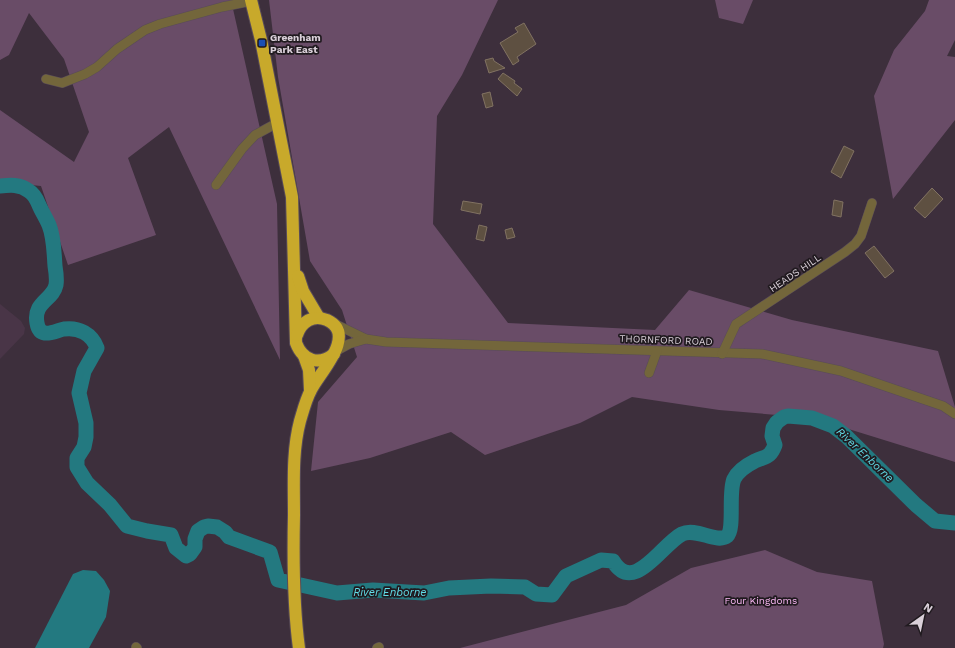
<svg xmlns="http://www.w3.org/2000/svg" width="955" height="648" font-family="'Work Sans',sans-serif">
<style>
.built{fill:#493547}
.green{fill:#694c67}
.water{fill:#237980}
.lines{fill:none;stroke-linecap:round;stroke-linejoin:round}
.river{stroke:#237980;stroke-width:15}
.building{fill:#5e5041;stroke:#817262}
.minor-casing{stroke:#594c58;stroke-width:10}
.highway-casing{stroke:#594c58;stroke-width:14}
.minor{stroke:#73663b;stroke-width:9}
.highway{stroke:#c8a92b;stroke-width:12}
.transit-dot{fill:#1a4fb4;stroke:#201a1f;stroke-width:1.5}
.labels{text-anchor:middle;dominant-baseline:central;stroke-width:3.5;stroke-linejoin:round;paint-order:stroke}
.poi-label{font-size:10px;font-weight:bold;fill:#dad0d9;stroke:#201a1f;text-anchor:start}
.street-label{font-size:10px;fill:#dad0d9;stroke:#201a1f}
.park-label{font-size:10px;fill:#fbb8f5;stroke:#201a1f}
.water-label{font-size:11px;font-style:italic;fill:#61dce7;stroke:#201a1f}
</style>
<rect width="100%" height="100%" fill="#3d2f3c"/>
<polygon class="built" points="0,304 21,321 25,328 24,334 0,359"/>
<g class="green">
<polygon points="0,0 231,0 277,204 280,360 169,127 128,158 156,235 68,265 41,186 0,182 0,110 74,162 89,132 64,59 29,13 9,55 0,60"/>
<polygon points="269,0 498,0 462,75 437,116 433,224 508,323 655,330 689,290 792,320 938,351 955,407 955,462 813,418 719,410 632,397 580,423 485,455 451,432 370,458 311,471 318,402 357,357 342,310 310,261 278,77"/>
<polygon points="715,0 753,0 743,24 719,18"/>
<polygon points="929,0 955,0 955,40 947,56 955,57 955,120 893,199 874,96 894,50 925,11"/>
<polygon points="765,550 817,572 872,581 884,644 883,648 460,648 626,605 691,568"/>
</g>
<polygon class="water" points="83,570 96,571 104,580 110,591 106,617 89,648 35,648 73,574"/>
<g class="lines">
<path class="river" d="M0,186c10,-1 20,-2 29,5 5,3 8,9 10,14 3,7 7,13 10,20 5,12 5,28 6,41 1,6 2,13 1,19 -3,15 -23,17 -19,38 3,17 17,8 27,6 15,-2 28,5 33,19l-13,23 -5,22 7,30v14l-2,10 -7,11v9l10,16 23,22 17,21 20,5 24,4 5,13 10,8 4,-2 5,-7v-8l3,-8 6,-4 4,-1 9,1 8,5 4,5 41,15 8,28 59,13 36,-3 51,3 25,-5 42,-2 34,1 11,7 16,1 14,-19 35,-16 12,1c21,34 48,-16 69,-27 14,-7 35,10 45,2 8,-7 1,-44 7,-57 4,-8 13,-14 21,-18 11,-5 15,-3 20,-16l-3,-9 1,-8 4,-6 7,-5 4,-1 24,2 21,8 13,10 70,69 19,16 20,2"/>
</g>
<g class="building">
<polygon points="524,23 536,44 517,57 519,61 513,65 500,43 518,32 515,28"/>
<polygon points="493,58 494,61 505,68 489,73 485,60"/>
<polygon points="503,73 515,81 514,83 522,89 517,96 498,79"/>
<polygon points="490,92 493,106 486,108 482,94"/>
<polygon points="844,146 854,151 841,178 831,172"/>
<polygon points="932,188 943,199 925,218 914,208"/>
<polygon points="834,200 843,202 841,217 832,215"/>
<polygon points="463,201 482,204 480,214 461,210"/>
<polygon points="479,225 487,227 484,241 476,239"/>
<polygon points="512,228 515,237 507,239 505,230"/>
<polygon points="874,246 894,271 885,278 865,253"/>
</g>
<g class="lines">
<defs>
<g id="minor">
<polyline points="46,79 62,83 85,74 97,67 117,49 145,30 160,24 222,7 251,1"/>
<polyline points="216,185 242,149 255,135 277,123"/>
<polyline points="333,323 366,339 386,342 762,354 841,371 943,406 955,414"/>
<polyline points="336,351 349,344 366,339"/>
<polyline points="722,354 736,324 845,252 855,244 861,236 872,203"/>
<polyline points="649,373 657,351"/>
<polyline points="136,647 137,648"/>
<polyline points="377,648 379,647"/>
</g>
<g id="highway">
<path d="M251,0l10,40 31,157 4,146c7,18 23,23 38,11"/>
<polyline points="298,276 303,291 319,318"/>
<path d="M297,335c4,-13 16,-21 30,-15 31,15 -8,53 -16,70 -5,9 -8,21 -11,31 -8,30 -6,63 -6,94 -1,44 -1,89 5,133"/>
<polyline points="304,356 309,370 310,390"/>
</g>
</defs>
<use href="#minor" class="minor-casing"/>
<use href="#highway" class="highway-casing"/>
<use href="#minor" class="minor"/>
<use href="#highway" class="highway"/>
</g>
<rect class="transit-dot" x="258" y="39" width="8" height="8" rx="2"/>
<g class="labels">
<g class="poi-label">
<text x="270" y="37">Greenham<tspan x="270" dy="12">Park East</tspan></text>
</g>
<g class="street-label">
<text transform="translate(795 273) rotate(-34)">HEADS HILL</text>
<text transform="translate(666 340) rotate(2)">THORNFORD ROAD</text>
</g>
<g class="park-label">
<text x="761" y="600">Four Kingdoms</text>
</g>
<g class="water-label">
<text transform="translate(865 455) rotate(43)">River Enborne</text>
<text x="390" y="592">River Enborne</text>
</g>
</g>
<g transform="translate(923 616) rotate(33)" stroke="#201a1f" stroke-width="3" paint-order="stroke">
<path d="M0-3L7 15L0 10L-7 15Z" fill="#dad0d9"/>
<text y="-6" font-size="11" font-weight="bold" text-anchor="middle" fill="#dad0d9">N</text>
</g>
</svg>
